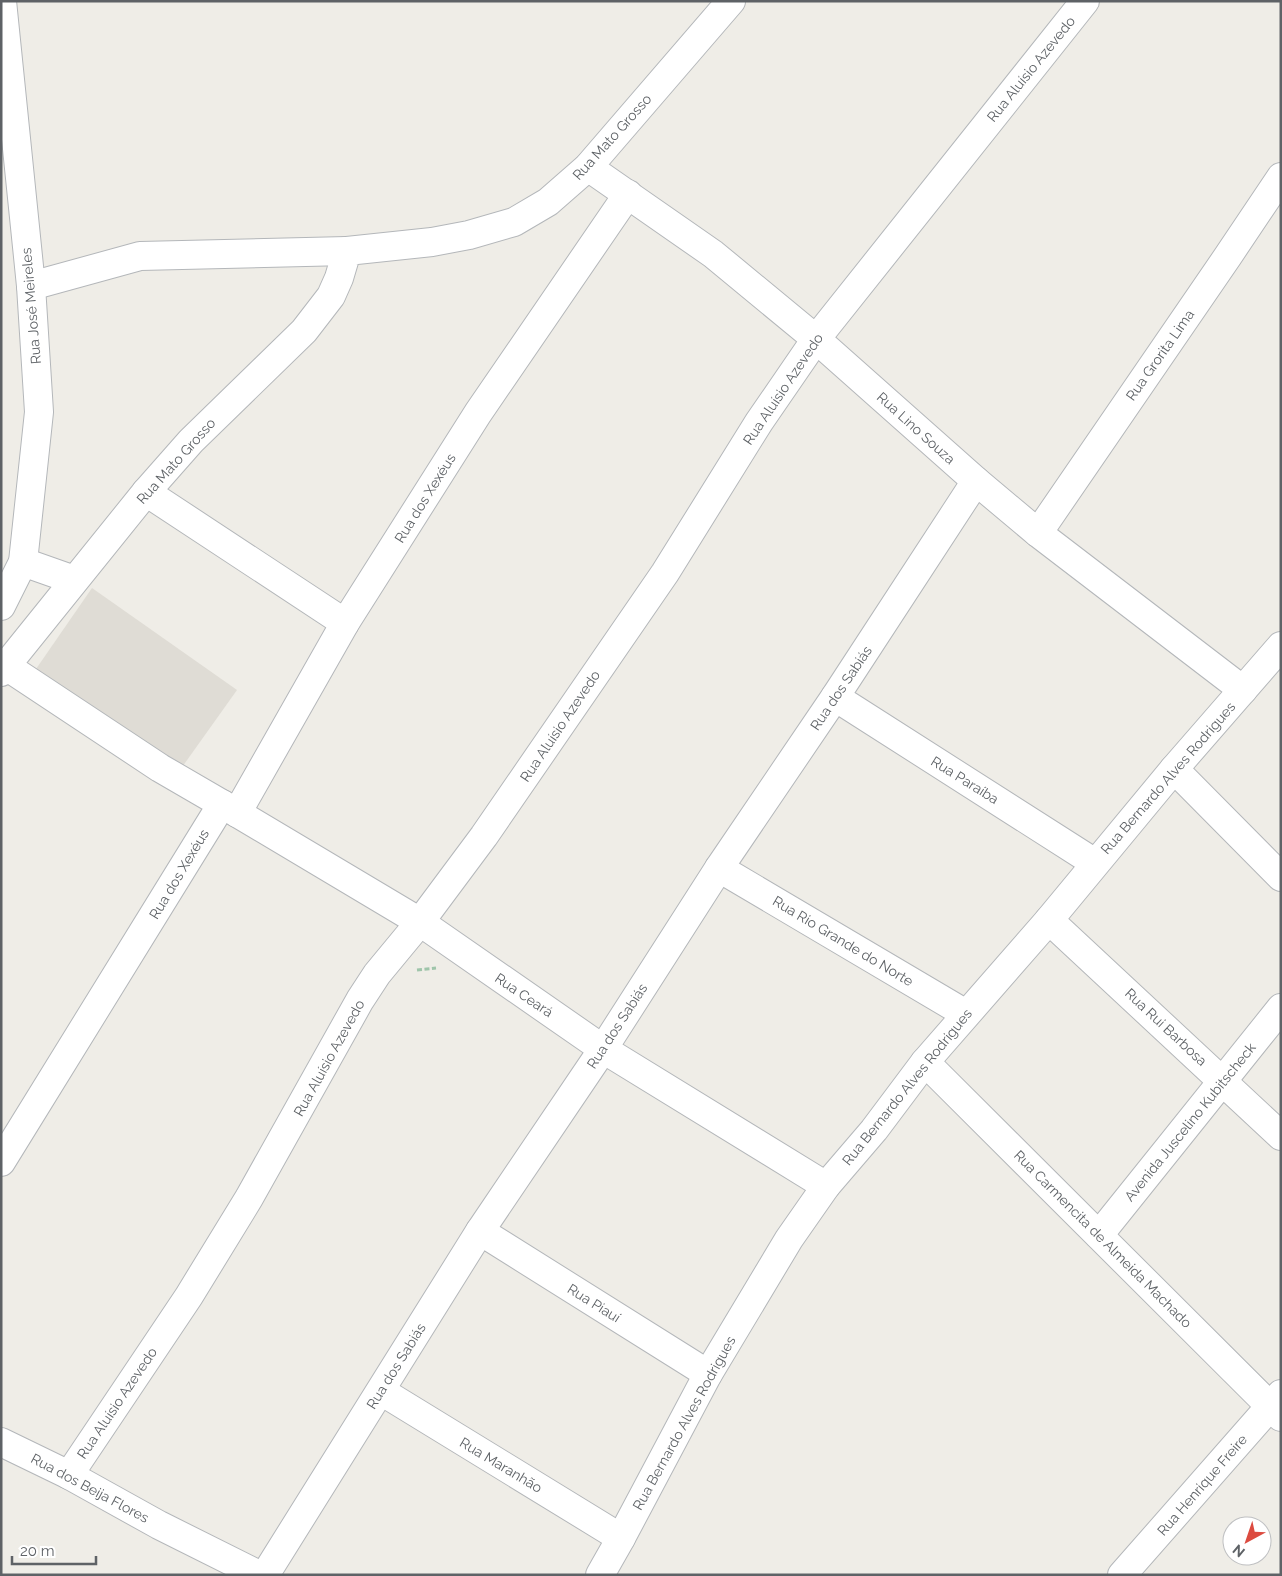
<svg xmlns="http://www.w3.org/2000/svg" width="1282" height="1576" font-family="Raleway,sans-serif">
<style>
.education{fill:#dfdcd5}
.lines{fill:none;stroke-linecap:round;stroke-linejoin:round}
.minor-casing{stroke:#b4b7ba;stroke-width:30}
.path{stroke:#9fc5aa;stroke-width:3;stroke-dasharray:5 2.5;stroke-linecap:butt}
.minor{stroke:#fff;stroke-width:28}
.labels{text-anchor:middle;dominant-baseline:central;stroke-width:4;stroke-linejoin:round;paint-order:stroke}
.street-label{font-size:14px;fill:#5e6266;stroke:#fff}
</style>
<rect width="100%" height="100%" fill="#efede7"/>
<polygon class="education" points="92,588 237,690 180,770 36,669"/>
<g class="lines">
<defs>
<g id="minor">
<polyline points="588,167 713,254 816,339 976,481 1038,533 1243,690"/>
<polyline points="31,286 140,256 347,251"/>
<polyline points="146,492 345,623"/>
<polyline points="1038,533 1228,256 1281,177"/>
<polyline points="23,562 74,580"/>
<polyline points="1,606 23,562 39,412 31,286 2,1"/>
<polyline points="1,672 146,492 191,441 304,331 331,296 339,278 347,251 432,242 469,235 514,222 548,202 588,167 731,1"/>
<polyline points="835,697 1095,863"/>
<polyline points="1174,769 1281,877"/>
<polyline points="222,804 420,922 603,1049 826,1186"/>
<polyline points="237,813 345,623 478,413 628,194"/>
<polyline points="719,868 966,1014"/>
<polyline points="1049,920 1281,1136"/>
<polyline points="925,1062 1281,1417"/>
<polyline points="1,1162 222,804 160,768 6,666"/>
<polyline points="480,1231 708,1374"/>
<polyline points="1099,1235 1281,1008"/>
<polyline points="381,1391 621,1538"/>
<polyline points="1,1442 69,1475 159,1525 259,1575"/>
<polyline points="69,1475 189,1296 249,1198 360,1000 377,974 420,922 484,836 665,573 759,422 816,339 1085,1"/>
<polyline points="265,1575 480,1231 603,1049 719,868 835,697 976,481"/>
<polyline points="600,1575 621,1538 708,1374 789,1239 826,1186 874,1130 925,1062 1049,920 1174,769 1281,646"/>
<polyline points="1122,1575 1281,1394"/>
</g>
</defs>
<use href="#minor" class="minor-casing"/>
<polyline class="path" points="417,970 436,968"/>
<use href="#minor" class="minor"/>
</g>
<g class="labels">
<g class="street-label">
<text transform="translate(1031 69) rotate(-51)">Rua Aluísio Azevedo</text>
<text transform="translate(612 137) rotate(-48)">Rua Mato Grosso</text>
<text transform="translate(31 306) rotate(-95)">Rua José Meireles</text>
<text transform="translate(1160 355) rotate(-55)">Rua Grorita Lima</text>
<text transform="translate(783 389) rotate(-56)">Rua Aluísio Azevedo</text>
<text transform="translate(916 428) rotate(42)">Rua Lino Souza</text>
<text transform="translate(176 461) rotate(-48)">Rua Mato Grosso</text>
<text transform="translate(425 498) rotate(-58)">Rua dos Xexéus</text>
<text transform="translate(841 688) rotate(-56)">Rua dos Sabiás</text>
<text transform="translate(560 726) rotate(-56)">Rua Aluísio Azevedo</text>
<text transform="translate(1168 778) rotate(-49)">Rua Bernardo Alves Rodrigues</text>
<text transform="translate(965 780) rotate(32)">Rua Paraíba</text>
<text transform="translate(179 874) rotate(-59)">Rua dos Xexéus</text>
<text transform="translate(843 941) rotate(31)">Rua Rio Grande do Norte</text>
<text transform="translate(524 995) rotate(34)">Rua Ceará</text>
<text transform="translate(617 1026) rotate(-57)">Rua dos Sabiás</text>
<text transform="translate(1166 1027) rotate(43)">Rua Rui Barbosa</text>
<text transform="translate(329 1058) rotate(-61)">Rua Aluísio Azevedo</text>
<text transform="translate(907 1087) rotate(-51)">Rua Bernardo Alves Rodrigues</text>
<text transform="translate(1190 1122) rotate(-51)">Avenida Juscelino Kubitscheck</text>
<text transform="translate(1103 1239) rotate(45)">Rua Carmencita de Almeida Machado</text>
<text transform="translate(594 1303) rotate(32)">Rua Piauí</text>
<text transform="translate(396 1366) rotate(-58)">Rua dos Sabiás</text>
<text transform="translate(117 1403) rotate(-56)">Rua Aluísio Azevedo</text>
<text transform="translate(684 1423) rotate(-61)">Rua Bernardo Alves Rodrigues</text>
<text transform="translate(501 1465) rotate(31)">Rua Maranhão</text>
<text transform="translate(1202 1485) rotate(-49)">Rua Henrique Freire</text>
<text transform="translate(90 1488) rotate(28)">Rua dos Beija Flores</text>
</g>
</g>
<rect width="1282" height="1576" fill="none" stroke="#5e6266" stroke-width="5"/>
<g transform="translate(1247 1541) rotate(220)"><circle r="24" fill="#ffffff" stroke="#bfc0c2"/>
<path d="M0-4L9 19L0 12L-9 19Z" fill="#dc4b40"/>
<text y="-8" font-size="14" font-weight="bold" text-anchor="middle" fill="#5e6266">N</text>
</g>
<path d="M12 1556v8h84v-8" fill="none" stroke="#5e6266" stroke-width="2.5"/>
<text x="20" y="1556" font-size="15" fill="#5e6266" stroke="#ffffff" stroke-width="4" paint-order="stroke">20 m</text>
</svg>
